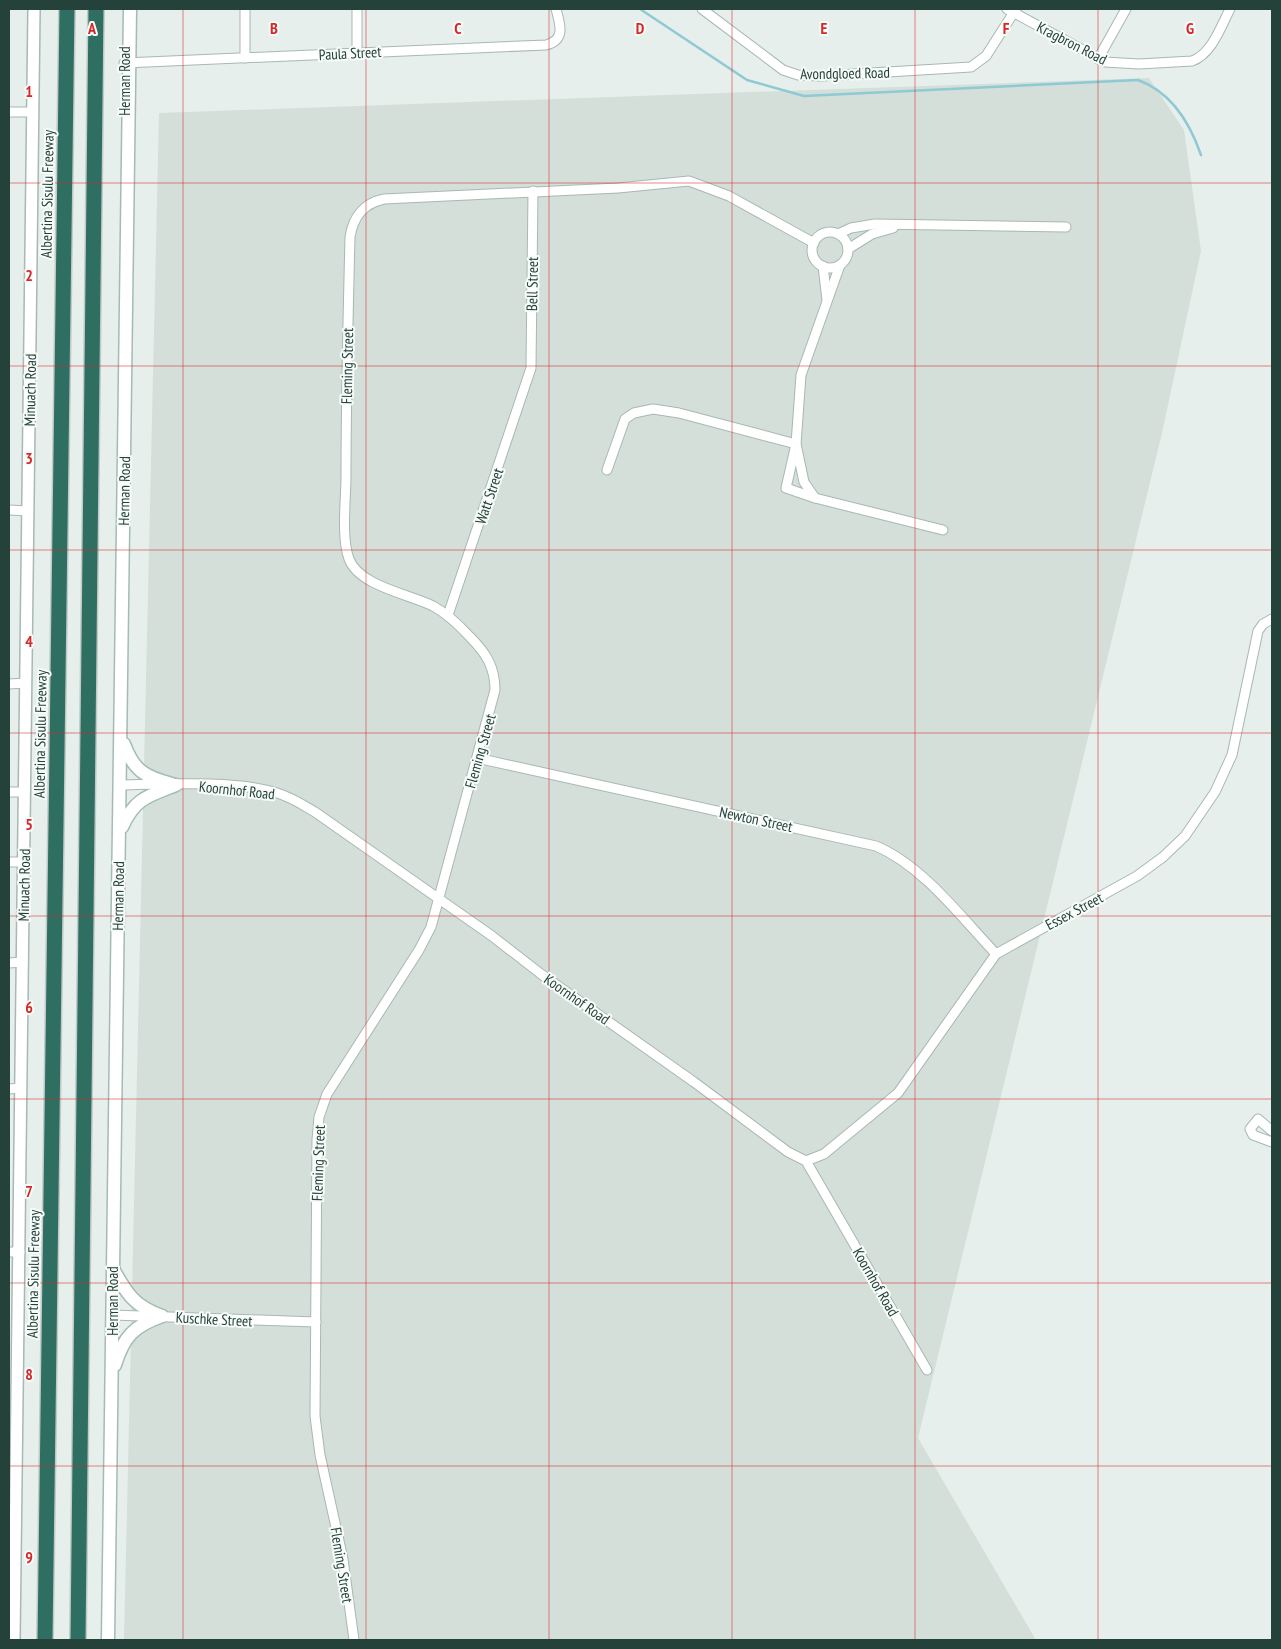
<svg xmlns="http://www.w3.org/2000/svg" width="1281" height="1649" font-family="'PT Sans Narrow',sans-serif">
<style>
.built{fill:#d4dfda}
.lines{fill:none;stroke-linecap:round;stroke-linejoin:round}
.stream{stroke:#8ec9d4;stroke-width:2.5}
.minor-casing{stroke:#a8b8b2;stroke-width:11}
.tertiary-casing{stroke:#a8b8b2;stroke-width:14}
.secondary-casing{stroke:#a4bbb3;stroke-width:15}
.motorway-casing{stroke:#c2cac8;stroke-width:18}
.minor{stroke:#fff;stroke-width:9}
.tertiary{stroke:#fff;stroke-width:11}
.secondary{stroke:#fff;stroke-width:12}
.motorway{stroke:#2f6f62;stroke-width:15}
.grid{fill:none;stroke:#d62828;stroke-width:1;stroke-opacity:0.55}
.labels{text-anchor:middle;dominant-baseline:central;stroke-width:4;stroke-linejoin:round;paint-order:stroke}
.street-label{font-size:15px;fill:#24423a;stroke:#f7fbf9}
.grid-label{font-size:16px;text-anchor:middle;font-weight:bold;fill:#d62828;stroke:#f7fbf9;stroke-width:4;stroke-linejoin:round;paint-order:stroke}
</style>
<rect width="100%" height="100%" fill="#e6efeb"/>
<polygon class="built" points="1149,78 1184,130 1201,251 1162,433 918,1438 1036,1640 124,1640 159,113"/>
<g class="lines">
<path class="stream" d="M640,9l107,71 57,16 334,-16c33,12 52,43 63,75"/>
<defs>
<g id="minor">
<polyline points="245,9 245,58"/>
<polyline points="357,9 357,53"/>
<polyline points="702,9 783,70 798,75 821,76 971,67 986,56 1016,9"/>
<path d="M1007,9l98,53 34,2 53,-3c20,-7 29,-35 38,-52"/>
<polyline points="1098,59 1126,9"/>
<path d="M124,63l422,-18c20,-5 14,-21 10,-36"/>
<polyline points="9,112 33,112"/>
<circle cx="830" cy="250" r="18"/>
<polyline points="838,234 851,228 875,224 1066,227"/>
<polyline points="848,249 872,234 893,228"/>
<polyline points="840,265 801,375 796,444 786,488 815,498 943,530"/>
<polyline points="823,266 827,300"/>
<polyline points="607,470 625,419 634,413 653,409 679,413 796,444 804,482 815,498"/>
<polyline points="9,510 28,511"/>
<polyline points="448,615 531,368 533,191"/>
<polyline points="9,684 26,683"/>
<path d="M477,758l399,88c47,20 85,71 120,108"/>
<path d="M121,785c43,-1 117,-5 156,8 14,4 26,12 38,19l177,124 49,38 153,108 94,70 18,9 121,209"/>
<polyline points="9,792 25,792"/>
<polyline points="9,862 24,862"/>
<polyline points="9,963 23,962"/>
<polyline points="9,1089 21,1088"/>
<polyline points="1272,1131 1258,1119 1250,1129 1253,1135 1272,1142"/>
<polyline points="806,1161 824,1154 898,1093 996,954 1137,876 1163,857 1185,836 1215,792 1232,755 1258,631 1263,624 1272,619"/>
<polyline points="9,1252 20,1252"/>
<polyline points="112,1315 316,1322"/>
<path d="M354,1640l-11,-81 -23,-104 -5,-39 2,-276 2,-23 8,-23 92,-144 12,-23 64,-237c0,-23 -9,-37 -25,-53 -11,-12 -22,-23 -37,-31 -24,-12 -74,-20 -84,-47 -8,-22 -3,-59 -3,-83 0,-80 2,-159 4,-239 3,-20 14,-34 34,-38l234,-11 71,-7 40,15 85,47"/>
</g>
<polyline id="tertiary" points="14,1640 34,9"/>
<g id="secondary">
<path d="M124,744c10,27 21,33 48,40"/>
<path d="M122,827c13,-29 26,-31 54,-42"/>
<path d="M113,1269c14,25 21,37 49,47"/>
<path d="M115,1365c9,-29 19,-39 47,-49"/>
<polyline points="108,1640 130,9"/>
</g>
<g id="motorway">
<polyline points="45,1640 67,9"/>
<polyline points="78,1640 96,9"/>
</g>
</defs>
<use href="#minor" class="minor-casing"/>
<use href="#tertiary" class="tertiary-casing"/>
<use href="#secondary" class="secondary-casing"/>
<use href="#motorway" class="motorway-casing"/>
<use href="#minor" class="minor"/>
<use href="#tertiary" class="tertiary"/>
<use href="#secondary" class="secondary"/>
<use href="#motorway" class="motorway"/>
</g>
<path class="grid" d="M183,9v1631M366,9v1631M549,9v1631M732,9v1631M915,9v1631M1098,9v1631M9,183h1263M9,366h1263M9,550h1263M9,733h1263M9,916h1263M9,1099h1263M9,1283h1263M9,1466h1263"/>
<g class="labels">
<g class="street-label">
<text transform="translate(1072 43) rotate(27)">Kragbron Road</text>
<text transform="translate(350 53) rotate(-3)">Paula Street</text>
<text transform="translate(845 73) rotate(-1)">Avondgloed Road</text>
<text transform="translate(124 81) rotate(-90)">Herman Road</text>
<text transform="translate(47 194) rotate(-89)">Albertina Sisulu Freeway</text>
<text transform="translate(532 284) rotate(-89)">Bell Street</text>
<text transform="translate(347 366) rotate(-89)">Fleming Street</text>
<text transform="translate(30 390) rotate(-89)">Minuach Road</text>
<text transform="translate(124 491) rotate(-89)">Herman Road</text>
<text transform="translate(489 496) rotate(-71)">Watt Street</text>
<text transform="translate(40 734) rotate(-89)">Albertina Sisulu Freeway</text>
<text transform="translate(480 751) rotate(-74)">Fleming Street</text>
<text transform="translate(237 790) rotate(6)">Koornhof Road</text>
<text transform="translate(756 819) rotate(12)">Newton Street</text>
<text transform="translate(24 885) rotate(-89)">Minuach Road</text>
<text transform="translate(118 896) rotate(-89)">Herman Road</text>
<text transform="translate(1074 911) rotate(-28)">Essex Street</text>
<text transform="translate(577 999) rotate(35)">Koornhof Road</text>
<text transform="translate(318 1163) rotate(-88)">Fleming Street</text>
<text transform="translate(33 1274) rotate(-89)">Albertina Sisulu Freeway</text>
<text transform="translate(876 1282) rotate(60)">Koornhof Road</text>
<text transform="translate(112 1301) rotate(-90)">Herman Road</text>
<text transform="translate(214 1319) rotate(3)">Kuschke Street</text>
<text transform="translate(342 1565) rotate(81)">Fleming Street</text>
</g>
</g>
<g class="grid-label">
<text x="92" y="34">A</text>
<text x="274" y="34">B</text>
<text x="458" y="34">C</text>
<text x="640" y="34">D</text>
<text x="824" y="34">E</text>
<text x="1006" y="34">F</text>
<text x="1190" y="34">G</text>
<text x="29" y="97">1</text>
<text x="29" y="281">2</text>
<text x="29" y="464">3</text>
<text x="29" y="647">4</text>
<text x="29" y="830">5</text>
<text x="29" y="1013">6</text>
<text x="29" y="1197">7</text>
<text x="29" y="1380">8</text>
<text x="29" y="1563">9</text>
</g>
<rect width="1281" height="1649" fill="none" stroke="#24423a" stroke-width="20"/>
</svg>
